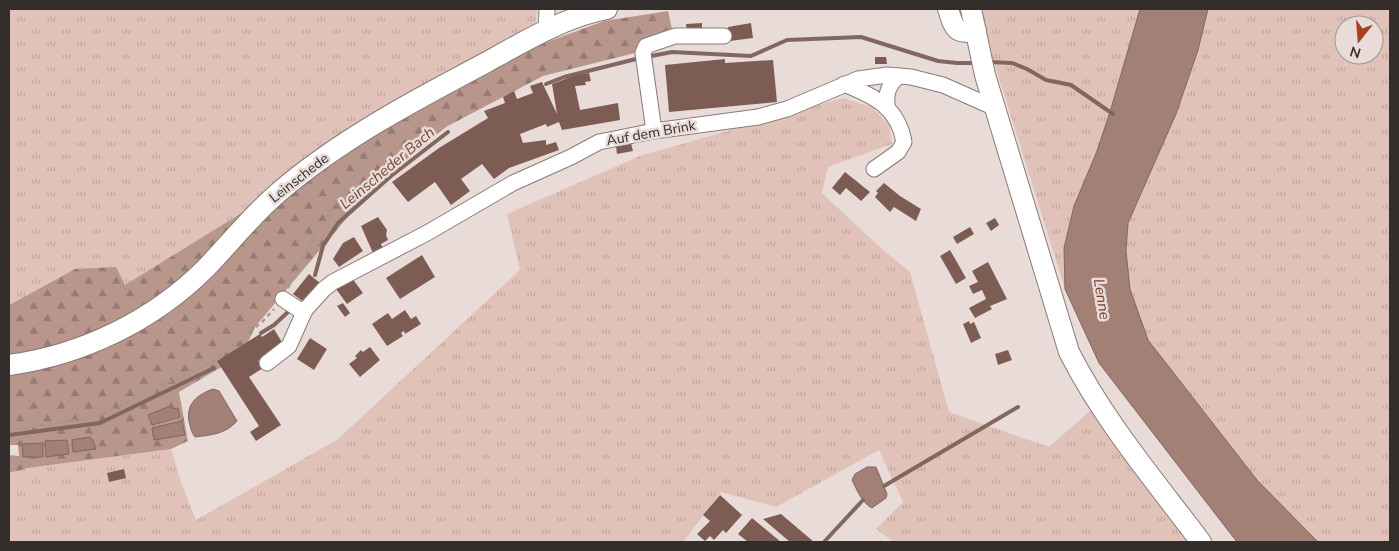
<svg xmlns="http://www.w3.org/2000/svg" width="1399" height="551" font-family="'Nunito Sans',sans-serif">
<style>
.grass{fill:url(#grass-tufts);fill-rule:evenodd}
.forest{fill:url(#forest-firs)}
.water{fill:#a28076;stroke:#816760}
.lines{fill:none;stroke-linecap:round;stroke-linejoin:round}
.stream{stroke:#816760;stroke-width:4}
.building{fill:#7d5d53}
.minor-casing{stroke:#877b77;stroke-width:17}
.major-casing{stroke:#877b77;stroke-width:22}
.path{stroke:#a29795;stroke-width:2.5;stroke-dasharray:4 4;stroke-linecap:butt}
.minor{stroke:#fff;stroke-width:15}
.major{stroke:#fff;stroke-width:20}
.labels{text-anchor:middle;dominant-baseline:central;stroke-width:5;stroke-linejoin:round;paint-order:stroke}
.street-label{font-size:14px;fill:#332d2c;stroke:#e9dcd8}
.water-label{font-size:15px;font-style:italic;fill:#774436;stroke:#e9dcd8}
</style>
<defs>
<pattern id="grass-tufts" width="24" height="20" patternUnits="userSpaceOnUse" patternTransform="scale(1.25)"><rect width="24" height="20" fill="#e1c2b9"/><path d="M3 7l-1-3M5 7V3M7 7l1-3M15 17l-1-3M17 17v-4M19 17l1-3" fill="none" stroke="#c2a79f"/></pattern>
<pattern id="forest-firs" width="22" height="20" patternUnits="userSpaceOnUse" patternTransform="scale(1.25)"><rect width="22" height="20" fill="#b9968c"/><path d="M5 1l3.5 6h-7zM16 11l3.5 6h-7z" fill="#977b73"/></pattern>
</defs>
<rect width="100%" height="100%" fill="#e9dcd8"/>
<g class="grass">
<polygon points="9,9 537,9 536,28 125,286 75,269 9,305"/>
<polygon points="982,9 1140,9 1110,112 1097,151 1074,206 1064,248 1065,289 987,40"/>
<path d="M1208,9h182v533h-72l-61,-62 -109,-140 -18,-51 -4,-38 2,-28 48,-109 22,-64zM1344,25h30v30h-30z"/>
<polygon points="843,98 872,107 889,125 892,144 828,167 822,193 883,250 910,272 949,412 1049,447 1092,409 1194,542 894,542 876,529 903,502 879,450 776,507 721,492 683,542 9,542 9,473 28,468 171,449 182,485 196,520 338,439 520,270 507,214 640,156"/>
</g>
<polygon class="forest" points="668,11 675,43 543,76 446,127 373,187 255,327 242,355 179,392 188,441 171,449 28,468 9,473 9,455 19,456 18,445 9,445 9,305 75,269 116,267 125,285 248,209 364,133 539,45 604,21"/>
<g class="water">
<polygon points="1140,9 1208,9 1198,50 1176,114 1128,223 1126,251 1130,289 1148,340 1257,480 1318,542 1237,542 1099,363 1065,289 1064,248 1074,206 1097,151 1110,112"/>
<path d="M213,389l6,2 18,30c-11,13 -26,14 -42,16 -4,-5 -4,-9 -6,-15 -3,-19 8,-27 24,-33z"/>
<polygon points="170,406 172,409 178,408 180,417 152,425 148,415"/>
<polygon points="182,421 185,435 154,440 152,428"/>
<polygon points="90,437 93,440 96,449 73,452 72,440"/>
<polygon points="67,440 69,454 46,457 45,441"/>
<polygon points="43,443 43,457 23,457 22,444"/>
<path d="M867,467h9l11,27 -1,4 -14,10c-10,-5 -15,-18 -20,-28l3,-6z"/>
</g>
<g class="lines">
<g class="stream">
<polyline points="646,57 672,52 751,56 787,40 861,37 938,61 957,63 977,63"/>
<polyline points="989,62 1012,63 1027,69 1046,80 1071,85 1113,114"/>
<polyline points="546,84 564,77 640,58"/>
<polyline points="315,275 323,246 338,223 391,176 448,132"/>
<polyline points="261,333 274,325 289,311"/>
<polyline points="9,435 100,423 214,368"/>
<polyline points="884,486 1018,407"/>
<polyline points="824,542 863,500"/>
</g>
</g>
<g class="building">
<polygon points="702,23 702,32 687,33 686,24"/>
<polygon points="751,23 753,38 730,41 728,27"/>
<polygon points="875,57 886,57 887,64 875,64"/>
<polygon points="725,59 725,63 773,60 777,102 669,112 665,65"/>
<polygon points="589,73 591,81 585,82 586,85 575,86 580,110 618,103 620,120 562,130 559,122 547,127 546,124 520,134 523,143 546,140 546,145 556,142 559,150 509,168 494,179 482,164 461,179 470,191 451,205 435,182 408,202 392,182 439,148 488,118 484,111 505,103 503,97 514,91 517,99 533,93 530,86 542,82 557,114 552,84 573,76"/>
<polygon points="631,143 633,151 617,154 616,146"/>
<polygon points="845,172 870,192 861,201 846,188 840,195 832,188"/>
<polygon points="884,183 900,196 921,209 916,221 894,207 890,212 875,197 878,193 876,191"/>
<polygon points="378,217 387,230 386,235 388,240 381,244 383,249 373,253 361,226"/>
<polygon points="995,218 999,225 991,231 986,223"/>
<polygon points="970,227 974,234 957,244 953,237"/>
<polygon points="354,237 363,251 339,267 333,259 343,243"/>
<polygon points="950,250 966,278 956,284 940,256"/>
<polygon points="422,255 435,277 400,299 386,278"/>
<polygon points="988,262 1007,299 990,306 992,309 975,318 969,308 986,299 982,290 973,294 969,286 978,282 972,271"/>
<polygon points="309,274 320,283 305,303 293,294"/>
<polygon points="352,278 363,293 347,304 336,289"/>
<polygon points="343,303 350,313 345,317 337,306"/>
<polygon points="405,310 411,319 416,316 421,324 405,334 404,331 401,333 403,336 387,346 372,324 388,313 392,319"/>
<polygon points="969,321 970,324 974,322 981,338 971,343 963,324"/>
<polygon points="274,329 283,344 258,361 263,368 249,377 281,425 256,441 250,432 259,426 217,361 260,334 262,337"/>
<polygon points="310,338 327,349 314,370 297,359"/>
<polygon points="370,347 380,360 360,377 349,364 357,358 355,356 361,350 363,352"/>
<polygon points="1008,350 1012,360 998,365 995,354"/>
<polygon points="124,469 126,478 109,482 107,473"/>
<polygon points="720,495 742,515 726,533 723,530 714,540 710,536 705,541 697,534 710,521 703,515"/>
<polygon points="781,514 814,542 790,542 763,519"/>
<polygon points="752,518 781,542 748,542 738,534"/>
</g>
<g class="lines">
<defs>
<g id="minor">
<polyline points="546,32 547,9"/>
<path d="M844,84c30,12 54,23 60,58l-6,10 -24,17"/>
<path d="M887,106c-1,-13 1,-21 12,-30"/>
<polyline points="654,131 643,53 646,46 675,36 724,36"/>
<polyline points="283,299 298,309 305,310 324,289 333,282 427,233 513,183 571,157 599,142 654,131 758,117 787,109 858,79 887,75 911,77 943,85 995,108"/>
<polyline points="267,363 289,346 305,310"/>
</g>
<g id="major">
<path d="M948,9c6,18 6,26 28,22"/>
<path d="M971,9l14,66 84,277c35,69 86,129 132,190"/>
<path d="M9,365c73,-10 144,-44 197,-97 24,-25 46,-53 73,-76 62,-53 136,-92 208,-130 36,-20 80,-46 120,-53"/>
</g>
</defs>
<use href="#minor" class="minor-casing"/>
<use href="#major" class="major-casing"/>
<g class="path">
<path d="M288,288c21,-50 58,-100 88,-144"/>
<polyline points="9,430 84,419 104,413 216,359 263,321 274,309"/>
</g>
<use href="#minor" class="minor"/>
<use href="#major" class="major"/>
</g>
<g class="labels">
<g class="street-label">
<text transform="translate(651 133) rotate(-10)">Auf dem Brink</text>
<text transform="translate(299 178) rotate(-38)">Leinschede</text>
</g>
<g class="water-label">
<text transform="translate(387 168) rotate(-40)">Leinscheder Bach</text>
<text transform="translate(1102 299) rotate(81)">Lenne</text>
</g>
</g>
<rect width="1399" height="551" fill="none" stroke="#332d2c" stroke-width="20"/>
<g transform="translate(1359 40) rotate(197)"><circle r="24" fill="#e9dcd8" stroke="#a09693"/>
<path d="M0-4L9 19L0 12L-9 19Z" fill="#a73f20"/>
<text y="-8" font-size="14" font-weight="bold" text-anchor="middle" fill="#332d2c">N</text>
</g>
</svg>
